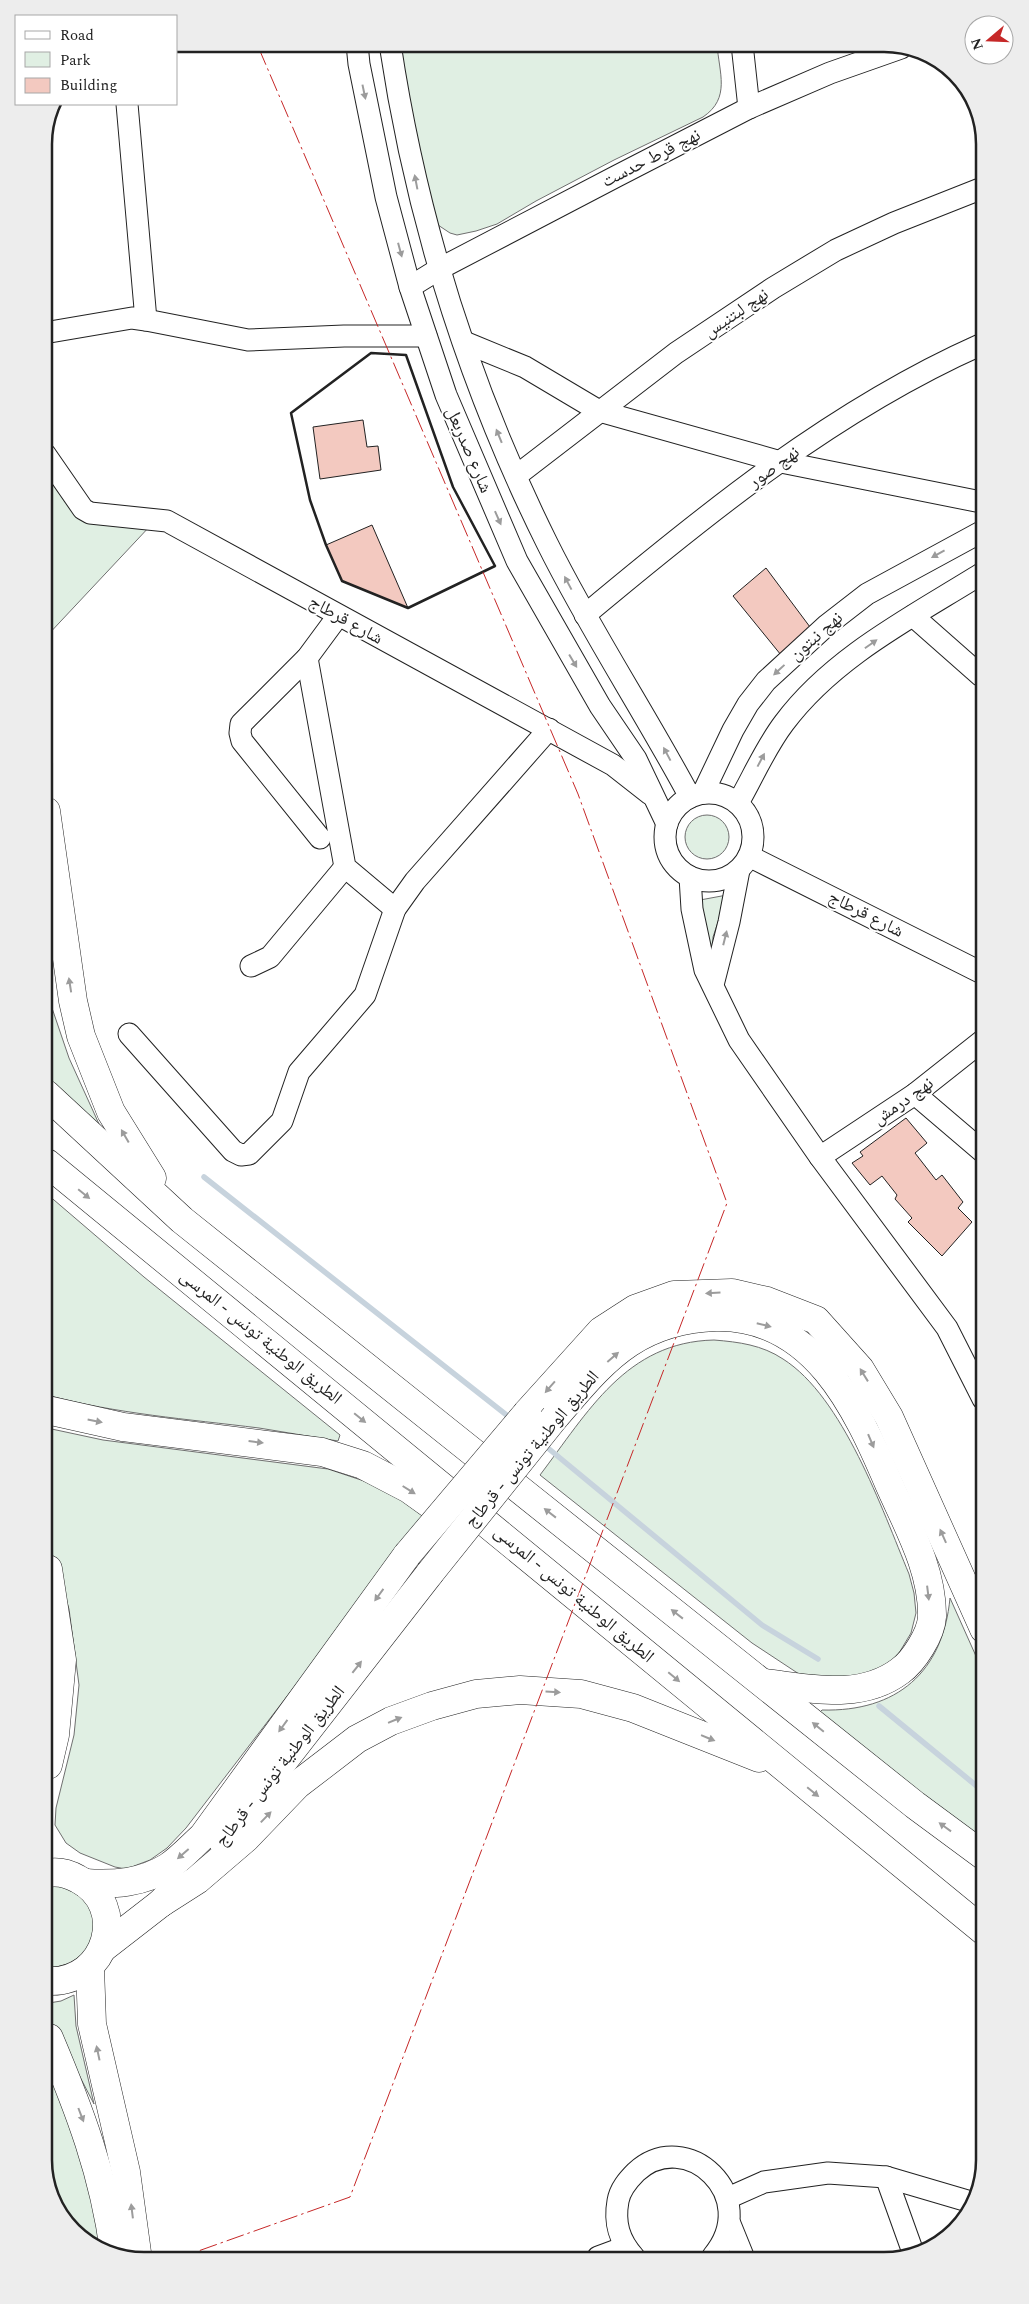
<svg xmlns="http://www.w3.org/2000/svg" width="1029" height="2304" font-family="Spectral,'Noto Naskh Arabic',serif">
<style>
.green{fill:#e0efe3;stroke:#6f6f6f}
.lines{fill:none;stroke-linecap:round;stroke-linejoin:round}
.stream{stroke:#c7d3dd;stroke-width:5.5}
.building{fill:#f3c9c0;stroke:#222}
.minor-casing{stroke:#222;stroke-width:23}
.highway-casing{stroke:#222;stroke-width:29}
.minor{stroke:#fff;stroke-width:21}
.highway{stroke:#fff;stroke-width:28}
.highway-bridge-casing{stroke:#222;stroke-width:29;stroke-linecap:butt}
.highway-bridge{stroke:#fff;stroke-width:28}
.wall{stroke:#222;stroke-width:2.5}
.power{stroke:#c62828;stroke-width:1;stroke-dasharray:18 4 2.5 4;stroke-linecap:butt}
.oneway{fill:#9c9c9c}
.labels{text-anchor:middle;dominant-baseline:central;stroke-width:4;stroke-linejoin:round;paint-order:stroke}
.street-label{font-size:18px;fill:#222;stroke:#fff}
.rim{fill:none;stroke:#222;stroke-width:2.5}
</style>
<rect width="100%" height="100%" fill="#fff"/>
<g class="green">
<path d="M399,44h318c2,29 14,54 -14,73l-89,43 -78,41 -39,23 -21,7 -19,4 -7,-2 -12,-8 -17,-56z"/>
<polygon points="45,457 78,504 151,525 45,638"/>
<circle cx="707" cy="837" r="22"/>
<polygon points="727,895 713,937 712,958 700,900"/>
<polygon points="46,970 52,1008 69,1058 99,1124 89,1121 46,1081"/>
<path d="M47,1194l97,83 196,158 -2,6c-26,-4 -53,-9 -79,-13 -72,-9 -142,-14 -212,-33z"/>
<path d="M714,1340c25,2 48,5 69,19 60,38 99,150 126,215l5,19 2,20 -5,20 -15,25 -13,11 -35,10 -49,-5 -47,-31 -212,-168c48,-63 86,-133 174,-135z"/>
<polygon points="47,1428 103,1440 328,1469 382,1487 426,1515 186,1828 167,1848 150,1860 126,1869 115,1867 80,1853 66,1843 55,1825 56,1808 74,1735 79,1685 69,1609 48,1541"/>
<path d="M950,1598l34,76v171l-166,-131 4,-4c75,2 121,-38 128,-112z"/>
<path d="M48,1884c6,1 15,0 20,3 44,24 30,77 -19,81z"/>
<polygon points="74,1995 76,2026 94,2104 49,2017 49,2003 61,2001"/>
<polygon points="49,2073 97,2188 102,2247 83,2239 49,2192"/>
</g>
<g class="lines">
<g class="stream">
<polyline points="204,1177 513,1420"/>
<polyline points="543,1444 762,1625 818,1659"/>
<polyline points="879,1706 984,1792"/>
</g>
</g>
<g class="building">
<polygon points="363,420 367,447 378,446 381,470 320,479 313,427"/>
<polygon points="372,525 408,608 342,581 326,545"/>
<polygon points="766,568 810,627 781,655 733,596"/>
<polygon points="906,1118 927,1143 915,1153 936,1180 942,1175 963,1202 958,1208 972,1222 942,1256 908,1222 912,1218 895,1199 897,1195 882,1176 870,1185 852,1163 863,1156 860,1152"/>
</g>
<g class="lines">
<defs>
<g id="minor">
<polyline points="357,44 359,64 386,197 410,287 446,395 517,561 600,706 636,759 667,824"/>
<path d="M390,44c26,173 79,342 157,499 43,87 97,168 143,254"/>
<polyline points="742,44 749,108"/>
<polyline points="410,287 439,269 617,176 749,108 830,73 901,48"/>
<polyline points="146,320 248,340 344,336 426,336"/>
<polyline points="44,333 132,318 146,320 127,104"/>
<polyline points="464,342 525,367 599,411 781,462 981,502"/>
<polyline points="45,454 83,509 90,513 167,521 613,765 650,794"/>
<polyline points="516,476 676,353 773,288 836,250 894,223 980,189"/>
<path d="M585,615c122,-102 249,-205 395,-270"/>
<polyline points="913,616 981,676"/>
<polyline points="307,658 345,867 395,909"/>
<polyline points="703,793 733,730 748,704 766,681 827,625 867,594 981,532"/>
<circle cx="709" cy="837" r="44"/>
<path d="M738,803c15,-26 27,-55 46,-80 49,-66 128,-106 197,-149"/>
<polyline points="320,838 242,741 240,733 241,724 307,658 338,616"/>
<polyline points="749,856 982,973"/>
<polyline points="690,877 692,909 705,970 739,1040 820,1157 947,1328 983,1399"/>
<polyline points="251,966 270,957 345,867"/>
<polyline points="713,985 729,922 739,870"/>
<polyline points="129,1034 233,1151 241,1155 249,1154 282,1121 299,1072 365,995 395,909 415,881 549,729"/>
<polyline points="915,1094 983,1152"/>
<polyline points="820,1157 915,1094 982,1041"/>
<polyline points="886,2177 914,2255"/>
<polyline points="728,2198 764,2182 828,2173 886,2177 971,2202"/>
<polyline points="730,2224 743,2256"/>
<polyline points="598,2257 625,2247"/>
<path d="M634,2257c-15,-17 -20,-34 -16,-56 2,-12 10,-21 18,-29 50,-46 127,24 77,84"/>
</g>
<g id="highway">
<polyline points="46,811 73,1001 81,1036 111,1112 152,1178"/>
<polyline points="46,1094 182,1220 915,1805 984,1856"/>
<polyline points="47,1163 985,1932"/>
<polyline points="47,1410 123,1427 322,1452 363,1465 409,1489 462,1527"/>
<polyline points="527,1413 601,1331 635,1309 674,1295 732,1293 767,1301 816,1320 860,1369 889,1417 984,1629"/>
<path d="M555,1417c22,-25 45,-55 74,-74 26,-17 56,-25 87,-26 98,-2 140,90 173,167 18,41 44,86 43,133 -1,17 -18,44 -32,54 -40,30 -91,17 -136,12"/>
<polyline points="48,1569 62,1660 55,1735 48,1765"/>
<polyline points="222,1840 430,1573"/>
<path d="M48,1873c11,-2 21,1 30,6 52,27 29,104 -29,102"/>
<path d="M85,1883c30,2 57,0 83,-16 12,-8 24,-21 35,-31l204,-281"/>
<polyline points="161,1903 197,1880 246,1838 297,1785 357,1739 391,1721 432,1706 476,1694 520,1690 581,1694 633,1708 759,1758"/>
<polyline points="103,1948 161,1903 173,1891"/>
<polyline points="90,1967 92,2024 126,2172 138,2260"/>
<path d="M49,2038c30,71 55,136 65,213"/>
</g>
</defs>
<use href="#minor" class="minor-casing"/>
<use href="#highway" class="highway-casing"/>
<use href="#minor" class="minor"/>
<use href="#highway" class="highway"/>
<defs>
<g id="highway-bridge">
<polyline points="407,1555 527,1413"/>
<polyline points="430,1573 555,1417"/>
</g>
</defs>
<use href="#highway-bridge" class="highway-bridge-casing"/>
<use href="#highway-bridge" class="highway-bridge"/>
<polygon class="wall" points="371,353 406,355 453,487 495,566 408,608 342,581 326,545 310,500 291,413"/>
<polyline class="power" points="173,2260 350,2197 727,1203 578,794 257,44"/>
</g>
<defs><path id="oneway-solid" d="M-6-.8H1V-3.2L6.5 0L1 3.2V.8H-6Z" transform="scale(1.25)"/></defs>
<g class="oneway">
<use href="#oneway-solid" transform="translate(364 92) rotate(78)"/>
<use href="#oneway-solid" transform="translate(416 182) rotate(-101)"/>
<use href="#oneway-solid" transform="translate(400 250) rotate(75)"/>
<use href="#oneway-solid" transform="translate(499 436) rotate(-112)"/>
<use href="#oneway-solid" transform="translate(498 518) rotate(66)"/>
<use href="#oneway-solid" transform="translate(938 554) rotate(151)"/>
<use href="#oneway-solid" transform="translate(568 583) rotate(-118)"/>
<use href="#oneway-solid" transform="translate(871 644) rotate(-35)"/>
<use href="#oneway-solid" transform="translate(573 661) rotate(59)"/>
<use href="#oneway-solid" transform="translate(779 670) rotate(137)"/>
<use href="#oneway-solid" transform="translate(667 754) rotate(-118)"/>
<use href="#oneway-solid" transform="translate(761 760) rotate(-62)"/>
<use href="#oneway-solid" transform="translate(725 938) rotate(-76)"/>
<use href="#oneway-solid" transform="translate(70 985) rotate(-99)"/>
<use href="#oneway-solid" transform="translate(125 1136) rotate(-120)"/>
<use href="#oneway-solid" transform="translate(84 1194) rotate(39)"/>
<use href="#oneway-solid" transform="translate(713 1293) rotate(177)"/>
<use href="#oneway-solid" transform="translate(764 1325) rotate(14)"/>
<use href="#oneway-solid" transform="translate(613 1357) rotate(-41)"/>
<use href="#oneway-solid" transform="translate(864 1375) rotate(-122)"/>
<use href="#oneway-solid" transform="translate(550 1387) rotate(131)"/>
<use href="#oneway-solid" transform="translate(360 1418) rotate(39)"/>
<use href="#oneway-solid" transform="translate(95 1421) rotate(11)"/>
<use href="#oneway-solid" transform="translate(871 1441) rotate(67)"/>
<use href="#oneway-solid" transform="translate(256 1442) rotate(7)"/>
<use href="#oneway-solid" transform="translate(409 1490) rotate(32)"/>
<use href="#oneway-solid" transform="translate(550 1513) rotate(-142)"/>
<use href="#oneway-solid" transform="translate(943 1536) rotate(-114)"/>
<use href="#oneway-solid" transform="translate(928 1593) rotate(83)"/>
<use href="#oneway-solid" transform="translate(379 1595) rotate(126)"/>
<use href="#oneway-solid" transform="translate(677 1614) rotate(-142)"/>
<use href="#oneway-solid" transform="translate(357 1667) rotate(-52)"/>
<use href="#oneway-solid" transform="translate(674 1677) rotate(40)"/>
<use href="#oneway-solid" transform="translate(553 1692) rotate(3)"/>
<use href="#oneway-solid" transform="translate(395 1720) rotate(-22)"/>
<use href="#oneway-solid" transform="translate(283 1726) rotate(126)"/>
<use href="#oneway-solid" transform="translate(818 1727) rotate(-141)"/>
<use href="#oneway-solid" transform="translate(708 1738) rotate(22)"/>
<use href="#oneway-solid" transform="translate(813 1792) rotate(39)"/>
<use href="#oneway-solid" transform="translate(266 1817) rotate(-46)"/>
<use href="#oneway-solid" transform="translate(945 1827) rotate(-144)"/>
<use href="#oneway-solid" transform="translate(183 1854) rotate(139)"/>
<use href="#oneway-solid" transform="translate(98 2053) rotate(-102)"/>
<use href="#oneway-solid" transform="translate(81 2115) rotate(69)"/>
<use href="#oneway-solid" transform="translate(132 2211) rotate(-97)"/>
</g>
<g class="labels">
<g class="street-label">
<text transform="translate(651 158) rotate(-27)">نهج قرط حدست</text>
<text transform="translate(736 313) rotate(-34)">نهج لبتنيس</text>
<text transform="translate(469 450) rotate(67)">شارع صدربعل</text>
<text transform="translate(774 467) rotate(-36)">نهج صور</text>
<text transform="translate(346 620) rotate(29)">شارع قرطاج</text>
<text transform="translate(816 636) rotate(-41)">نهج نبتون</text>
<text transform="translate(866 914) rotate(27)">شارع قرطاج</text>
<text transform="translate(903 1101) rotate(-35)">نهج درمش</text>
<text transform="translate(261 1337) rotate(39)">الطريق الوطنية تونس - المرسى</text>
<text transform="translate(532 1449) rotate(-50)">الطريق الوطنية تونس - قرطاج</text>
<text transform="translate(574 1594) rotate(40)">الطريق الوطنية تونس - المرسى</text>
<text transform="translate(280 1766) rotate(-52)">الطريق الوطنية تونس - قرطاج</text>
</g>
</g>
<path d="M0 0H1029V2304H0ZM144 52H884A92 92 0 0 1 976 144V2160A92 92 0 0 1 884 2252H144A92 92 0 0 1 52 2160V144A92 92 0 0 1 144 52Z" fill="#ededed" fill-rule="evenodd"/>
<path class="rim" d="M144 52H884A92 92 0 0 1 976 144V2160A92 92 0 0 1 884 2252H144A92 92 0 0 1 52 2160V144A92 92 0 0 1 144 52Z"/>
<rect x="15" y="15" width="162" height="90" fill="#ffffff" stroke="#a7a7a7"/>
<rect x="25" y="31" width="25" height="8" fill="#ffffff" stroke="#a7a7a7"/>
<text x="60" y="40" font-size="15" fill="#222222">Road</text>
<rect x="25" y="52" width="25" height="15" fill="#e0efe3" stroke="#a7a7a7"/>
<text x="60" y="65" font-size="15" fill="#222222">Park</text>
<rect x="25" y="78" width="25" height="15" fill="#f3c9c0" stroke="#a7a7a7"/>
<text x="60" y="90" font-size="15" fill="#222222">Building</text>
<g transform="translate(989 40) rotate(251)"><circle r="24" fill="#ffffff" stroke="#a7a7a7"/>
<path d="M0-4L9 19L0 12L-9 19Z" fill="#c62828"/>
<text y="-8" font-size="14" font-weight="bold" text-anchor="middle" fill="#222222">N</text>
</g>
</svg>
